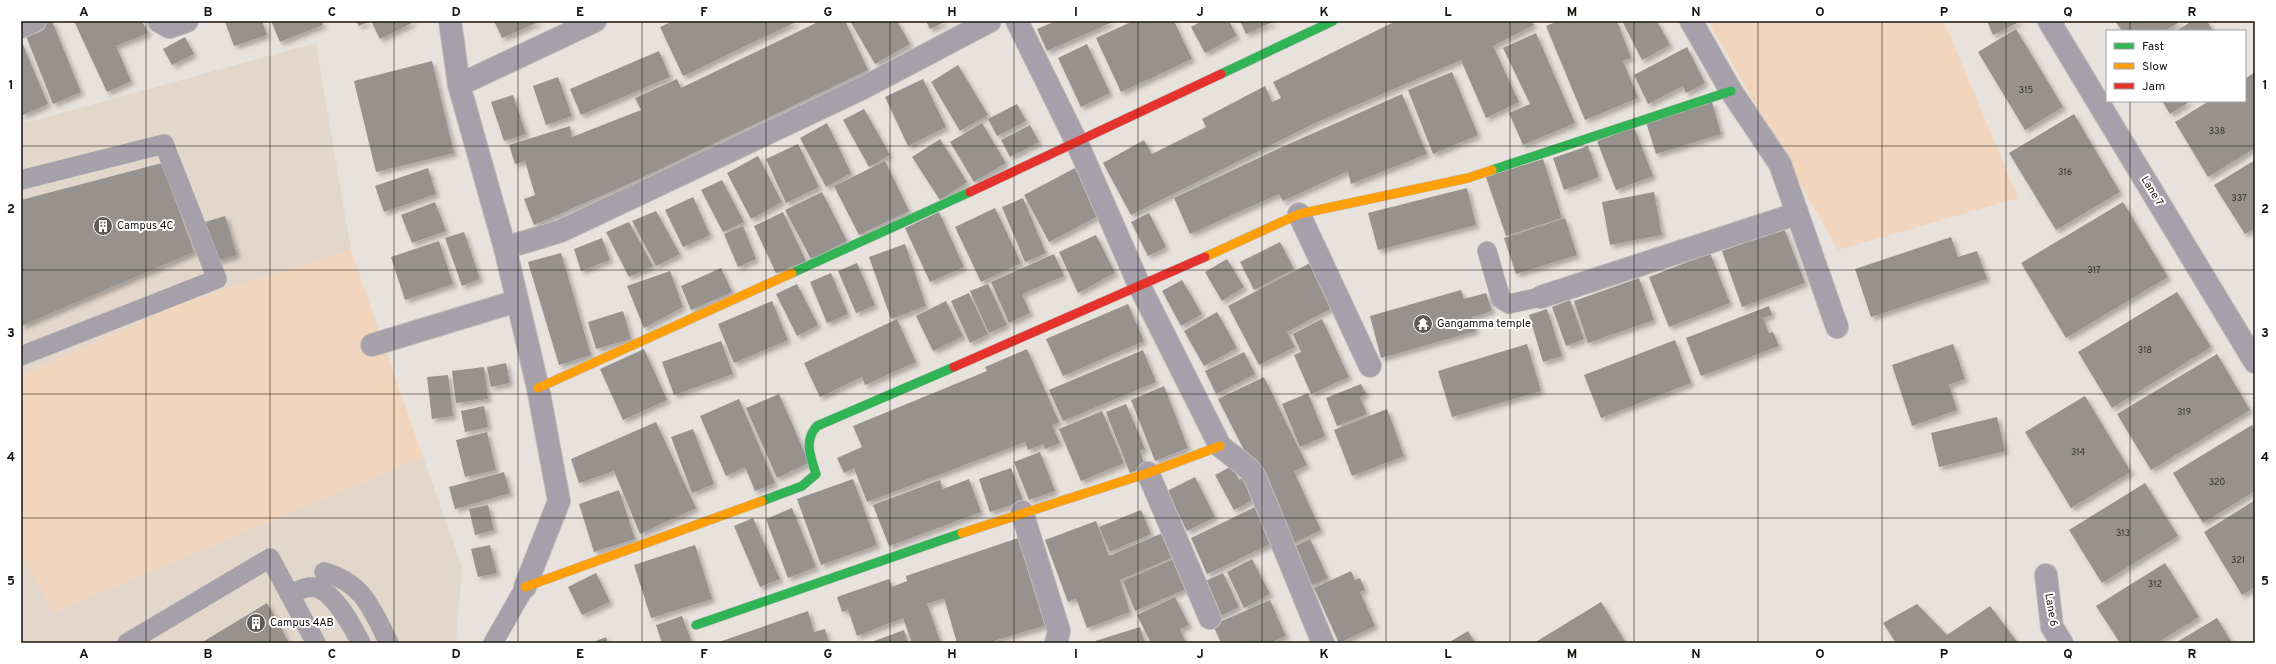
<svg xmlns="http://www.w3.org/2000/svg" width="2276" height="664" font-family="Overpass,sans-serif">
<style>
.built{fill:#e3d6cb}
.green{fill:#f1d6bd}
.building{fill:#97928e;filter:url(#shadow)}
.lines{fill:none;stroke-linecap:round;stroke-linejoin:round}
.lane-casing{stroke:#c1bdb8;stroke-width:20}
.street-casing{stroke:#c1bdb8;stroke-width:24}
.fast-casing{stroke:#c1bdb8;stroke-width:10}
.slow-casing{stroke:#c1bdb8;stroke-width:10}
.jam-casing{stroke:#c1bdb8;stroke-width:10}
.lane{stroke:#a5a0a9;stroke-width:19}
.street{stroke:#a5a0a9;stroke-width:22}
.fast{stroke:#30b455;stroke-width:9}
.slow{stroke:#ff9f0a;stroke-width:9}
.jam{stroke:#e5322d;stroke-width:9}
.grid{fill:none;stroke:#16120e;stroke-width:1;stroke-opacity:0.55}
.labels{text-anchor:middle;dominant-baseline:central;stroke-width:4;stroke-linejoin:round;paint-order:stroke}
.number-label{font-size:9px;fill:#36322e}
.street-label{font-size:11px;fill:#16120e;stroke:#fff}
.poi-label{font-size:11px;fill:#16120e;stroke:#fff;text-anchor:start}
.neatline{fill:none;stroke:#16120e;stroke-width:1.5}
.grid-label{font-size:13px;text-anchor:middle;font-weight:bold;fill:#16120e}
</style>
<defs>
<filter id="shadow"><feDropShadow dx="3.5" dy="3.5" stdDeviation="2" flood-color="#0004"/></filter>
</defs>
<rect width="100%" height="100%" fill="#e8e2dc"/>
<g class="built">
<polygon points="316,43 351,250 185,302 21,376 21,124"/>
<polygon points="423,457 462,567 456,643 21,643 21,554 54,612"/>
</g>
<g class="green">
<polygon points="1708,21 1944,21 2018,198 1838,250"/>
<polygon points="351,250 423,457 54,612 21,554 21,376 185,302"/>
</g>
<g class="building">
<polygon points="47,21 52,21 81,92 53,104 24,31"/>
<polygon points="74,21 142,21 148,33 116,46 131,81 107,92"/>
<polygon points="228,21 262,21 267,35 234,46 225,22"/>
<polygon points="271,21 322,21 323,25 280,42"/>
<polygon points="356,21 370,21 359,26"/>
<polygon points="376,21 416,21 380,39 372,23"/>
<polygon points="494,21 541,21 502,38"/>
<polygon points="673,21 798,21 683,76 660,27"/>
<polygon points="820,21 845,21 868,70 633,182 534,225 524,199 535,195 525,161 515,164 509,145 570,126 572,137 641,110 635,98 677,79 681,88"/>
<polygon points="850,21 897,21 910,44 875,64"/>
<polygon points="926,21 947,21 930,29"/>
<polygon points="1056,21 1115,21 1047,51 1037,29"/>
<polygon points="1133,21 1174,21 1192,59 1121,92 1096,38"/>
<polygon points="1202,21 1229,21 1237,36 1205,53 1191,27"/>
<polygon points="1240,21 1275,21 1246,34"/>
<polygon points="1396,21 1482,21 1483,23 1486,21 1532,21 1534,25 1493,46 1519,102 1486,118 1461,60 1315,123 1131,215 1103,163 1144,140 1152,154 1206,127 1202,119 1265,86 1272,102 1281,98 1273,82"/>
<polygon points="1558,21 1617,21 1631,58 1623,61 1638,98 1585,120 1546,26"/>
<polygon points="1622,21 1657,21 1670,45 1642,60"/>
<polygon points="1987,21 2021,21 1993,35"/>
<polygon points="2115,21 2181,21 2165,31 2122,31"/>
<polygon points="2192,21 2207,21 2213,31 2176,31"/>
<polygon points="2016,29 2063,107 2025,130 1978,52"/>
<polygon points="1536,33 1575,123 1523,145 1509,113 1530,104 1503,48"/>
<polygon points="185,37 194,54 172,65 163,49"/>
<polygon points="21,40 48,104 21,116"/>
<polygon points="1087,44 1110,93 1081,107 1058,58"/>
<polygon points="1687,47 1705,83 1686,93 1683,86 1648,104 1634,75"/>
<polygon points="659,51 670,77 581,115 570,89"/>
<polygon points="432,61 454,153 376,172 354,81"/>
<polygon points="958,65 988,115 960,131 931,82"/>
<polygon points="1452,72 1478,135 1433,154 1408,90"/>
<polygon points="2255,72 2255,148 2208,177 2175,122 2209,101 2245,101 2245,79"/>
<polygon points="558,77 572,116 546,125 533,86"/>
<polygon points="923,79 946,127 908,146 885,97"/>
<polygon points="1402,94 1427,154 1351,184 1348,171 1283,201 1279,194 1190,234 1174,198 1282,147"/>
<polygon points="513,95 526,134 504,141 491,102"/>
<polygon points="2162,101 2191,101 2170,114"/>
<polygon points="1712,102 1721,134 1656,154 1646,122"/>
<polygon points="1017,104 1026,121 997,136 988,119"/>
<polygon points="864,109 890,155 869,167 843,120"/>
<polygon points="2074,114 2120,192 2056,230 2009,153"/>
<polygon points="827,123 851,173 826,187 800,138"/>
<polygon points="982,123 1006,163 974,182 950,142"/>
<polygon points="1030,125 1039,142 1010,157 1001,140"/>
<polygon points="1634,127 1653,176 1616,190 1597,141"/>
<polygon points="940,139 967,182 940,200 912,157"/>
<polygon points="798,144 819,187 786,203 766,159"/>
<polygon points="1588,146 1599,177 1564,190 1553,158"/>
<polygon points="758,156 782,202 751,219 727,173"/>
<polygon points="1543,159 1562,218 1506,236 1486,177"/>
<polygon points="2255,160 2255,228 2245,234 2214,185"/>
<polygon points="885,161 909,211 859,235 834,186"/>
<polygon points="162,163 194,252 21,326 21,200"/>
<polygon points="428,168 436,194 384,212 375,186"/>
<polygon points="1075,168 1100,215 1049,242 1024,195"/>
<polygon points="722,180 744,222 723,232 701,190"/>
<polygon points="1467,188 1476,225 1378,250 1368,213"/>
<polygon points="822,192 847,241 811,259 785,210"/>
<polygon points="1654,192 1662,235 1610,245 1602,202"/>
<polygon points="693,197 710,235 683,247 665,210"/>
<polygon points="1023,198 1046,253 1025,262 1002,207"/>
<polygon points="435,202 446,231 412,243 401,215"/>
<polygon points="2123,202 2168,277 2066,338 2021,263"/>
<polygon points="995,208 1021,263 981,282 955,227"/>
<polygon points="656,211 680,254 656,266 632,221"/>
<polygon points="783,212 806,261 776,273 754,226"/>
<polygon points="939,212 964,267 930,282 905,228"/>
<polygon points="1149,213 1166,247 1148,256 1131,222"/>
<polygon points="225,216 237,255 216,261 205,222"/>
<polygon points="1565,218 1577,255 1516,274 1504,238"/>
<polygon points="629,222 653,266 629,277 606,232"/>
<polygon points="743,226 756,259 738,267 724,234"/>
<polygon points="1784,228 1805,283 1742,307 1722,251"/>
<polygon points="464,232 480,279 462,286 445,238"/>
<polygon points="1096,235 1115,273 1078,293 1059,252"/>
<polygon points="1951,237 1958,257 1977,251 1987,279 1871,317 1855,269"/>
<polygon points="602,238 610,260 581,271 574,249"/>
<polygon points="439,241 453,284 405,300 391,257"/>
<polygon points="1280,242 1294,269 1254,290 1240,262"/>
<polygon points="905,244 926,306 891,319 869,257"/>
<polygon points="561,253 591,355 559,365 528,262"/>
<polygon points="1710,253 1730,303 1669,327 1649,277"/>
<polygon points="1054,254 1064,276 1022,294 1030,313 1009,323 991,282"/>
<polygon points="1227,259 1244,287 1222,301 1205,272"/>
<polygon points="1312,262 1335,306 1287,332 1295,347 1259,365 1228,306"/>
<polygon points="857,263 875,305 856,313 838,271"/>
<polygon points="721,268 732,292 691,310 681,286"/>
<polygon points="670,271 683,307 644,328 627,286"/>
<polygon points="831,273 848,314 827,323 810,282"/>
<polygon points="1639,278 1654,320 1588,343 1574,301"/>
<polygon points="1182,280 1202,314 1181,326 1162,291"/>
<polygon points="797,284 818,325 797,336 776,294"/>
<polygon points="988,284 1007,325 989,333 970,291"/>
<polygon points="1461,290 1464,299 1486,293 1492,311 1472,317 1476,331 1381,358 1370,316"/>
<polygon points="2177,292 2211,347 2112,408 2078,352"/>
<polygon points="969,293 988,334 970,343 951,301"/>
<polygon points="1570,300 1584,339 1566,346 1552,307"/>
<polygon points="772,301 788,340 734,363 718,324"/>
<polygon points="946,301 963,336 933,351 916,316"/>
<polygon points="1128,304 1144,341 1063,376 1046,339"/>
<polygon points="1769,306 1772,315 1763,318 1769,333 1773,332 1779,346 1701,376 1686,338"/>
<polygon points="1547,309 1562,356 1543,362 1529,315"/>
<polygon points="623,311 631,339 596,349 588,322"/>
<polygon points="1217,312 1237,348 1204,366 1184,331"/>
<polygon points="897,319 916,362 865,385 862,377 820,397 804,363"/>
<polygon points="1322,319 1349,377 1311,394 1294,355 1301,352 1293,334"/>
<polygon points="1675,340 1691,383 1601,418 1584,375"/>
<polygon points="721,341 733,374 674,395 662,362"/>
<polygon points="1527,344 1541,391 1452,417 1438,371"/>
<polygon points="1953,344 1965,379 1949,385 1957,410 1912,426 1892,365"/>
<polygon points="644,349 667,400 623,420 600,369"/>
<polygon points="1027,349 1059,422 1052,425 1060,443 1045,449 1043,444 1028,450 1025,442 867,502 854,468 844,473 837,458 862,447 853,426 987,371 985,367"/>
<polygon points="1143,350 1156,382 1063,421 1049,390"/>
<polygon points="1244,352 1255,374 1216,394 1205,371"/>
<polygon points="2217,354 2250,410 2151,470 2117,414"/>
<polygon points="506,363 510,383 491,387 487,367"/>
<polygon points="484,367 488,399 456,403 452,371"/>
<polygon points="448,375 453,416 432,419 427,377"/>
<polygon points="1264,377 1307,465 1294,472 1321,530 1292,544 1218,399"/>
<polygon points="1361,384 1366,394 1360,397 1367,414 1337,426 1326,398"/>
<polygon points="1164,386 1188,448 1155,461 1131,400"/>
<polygon points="1308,393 1325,436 1300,447 1282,404"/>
<polygon points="779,394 809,463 777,478 746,408"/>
<polygon points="2085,396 2131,472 2071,508 2025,432"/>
<polygon points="739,399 775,483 755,491 745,467 726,476 700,416"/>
<polygon points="1126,404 1145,449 1140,451 1145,467 1130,473 1106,412"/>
<polygon points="484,406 488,427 465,432 461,411"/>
<polygon points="1387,409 1404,456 1352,476 1334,430"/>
<polygon points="1102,411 1124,463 1081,481 1059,429"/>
<polygon points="1997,417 2005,451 1939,467 1931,433"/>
<polygon points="656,422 696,508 640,534 614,471 579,483 571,459"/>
<polygon points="2252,425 2255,430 2255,491 2203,523 2173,473"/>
<polygon points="693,429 714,484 692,493 671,437"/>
<polygon points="487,432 496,470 465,477 456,440"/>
<polygon points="1040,452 1055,491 1029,500 1014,462"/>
<polygon points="1232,466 1239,480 1245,477 1256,498 1234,510 1215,475"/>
<polygon points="1011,468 1023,501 990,512 979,479"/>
<polygon points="504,472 510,493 455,509 449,487"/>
<polygon points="1195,477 1215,517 1187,531 1167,491"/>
<polygon points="853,479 877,545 821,565 797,499"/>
<polygon points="969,479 981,512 889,546 873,505 940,480 943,489"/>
<polygon points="2145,483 2178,536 2102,583 2069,530"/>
<polygon points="619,490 635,539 594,552 579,504"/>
<polygon points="2255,500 2255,587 2242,595 2204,532"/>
<polygon points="488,505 494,530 475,535 469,509"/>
<polygon points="1257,506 1275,542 1207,574 1191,538"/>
<polygon points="792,508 816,567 788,578 766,519"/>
<polygon points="1141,510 1151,534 1110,552 1099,527"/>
<polygon points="753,518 780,579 760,587 734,526"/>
<polygon points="1096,521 1109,556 1167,531 1178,555 1120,580 1130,612 1087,628 1076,598 1068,602 1045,540"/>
<polygon points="1018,538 1047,625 987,643 957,643 944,598 927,604 941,643 912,643 903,618 857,636 848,610 842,612 837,597 889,579 892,587 907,581 906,576"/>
<polygon points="1310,539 1328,578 1310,586 1292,548"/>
<polygon points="490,545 497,573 478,577 471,549"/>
<polygon points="695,545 712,599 651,618 634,565"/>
<polygon points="1174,559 1186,589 1135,611 1123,581"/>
<polygon points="1252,559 1270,594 1244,608 1227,572"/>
<polygon points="2165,563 2199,617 2157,643 2120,643 2096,606"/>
<polygon points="1351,571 1355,580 1360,578 1365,590 1360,592 1375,626 1339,643 1314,588"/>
<polygon points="596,573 610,602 582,615 568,587"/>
<polygon points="1223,573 1239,607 1216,618 1201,583"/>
<polygon points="1175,597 1189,625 1180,629 1186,643 1151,643 1137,615"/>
<polygon points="1270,600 1286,636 1269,643 1221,643 1213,625"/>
<polygon points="1601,602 1626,643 1534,643"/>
<polygon points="267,603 289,643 201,643"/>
<polygon points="1917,604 1947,635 1990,606 2018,643 1896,643 1883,623"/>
<polygon points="808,611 814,632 825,629 829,643 716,643"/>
<polygon points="682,616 692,643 662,643 656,625"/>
<polygon points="2217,618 2232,643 2175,643"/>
<polygon points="1140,627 1145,643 1096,643 1095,641"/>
<polygon points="904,630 908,643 869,643"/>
<polygon points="1468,631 1475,643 1448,643"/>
<polygon points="606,637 608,643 591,643"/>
</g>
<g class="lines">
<defs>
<g id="lane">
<polyline points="21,180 164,144 217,279 21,356"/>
<polyline points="1487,251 1501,299 1509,304 1541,297"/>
<path d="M324,572c40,11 48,38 65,71"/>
<path d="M289,594c7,-2 14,-6 21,-7 22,-1 42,39 51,56"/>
<polyline points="127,643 270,558 316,643"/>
<polyline points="493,643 525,587"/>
</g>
<g id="street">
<polyline points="159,21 169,27 187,21"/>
<polyline points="450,21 459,85 505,248 538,388 559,501 525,587"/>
<polyline points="1017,21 1077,143 1140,287 1220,446 1248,468 1255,477 1323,643"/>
<polyline points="1691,21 1731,91 1780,164 1837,327"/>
<polyline points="2049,21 2255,362"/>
<polyline points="21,27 35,21"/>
<polyline points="459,85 595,21"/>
<polyline points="1299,214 1370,366"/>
<polyline points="505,248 561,231 863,88 990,21"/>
<polyline points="1541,297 1796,214"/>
<polyline points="372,345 517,301"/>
<polyline points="1148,473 1210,618"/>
<polyline points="1022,512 1059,631 1056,643"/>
<polyline points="2046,575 2052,627 2062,643"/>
</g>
<g id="fast">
<polyline points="1221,74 1333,21"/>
<polyline points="1492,170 1731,91"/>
<polyline points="792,273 970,192"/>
<path d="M762,501l40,-15 14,-12c-5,-17 -13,-33 1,-48l137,-59"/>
<polyline points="696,625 962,533"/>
</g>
<g id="slow">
<polyline points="1205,257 1299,214 1468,178 1492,170"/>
<polyline points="538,388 792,273"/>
<polyline points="962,533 1148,473 1220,446"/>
<polyline points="525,587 762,501"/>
</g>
<g id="jam">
<polyline points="970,192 1221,74"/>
<polyline points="954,367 1205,257"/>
</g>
</defs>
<use href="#lane" class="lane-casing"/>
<use href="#street" class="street-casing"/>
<use href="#fast" class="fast-casing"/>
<use href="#slow" class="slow-casing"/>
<use href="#jam" class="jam-casing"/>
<use href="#lane" class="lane"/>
<use href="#street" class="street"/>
<use href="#fast" class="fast"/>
<use href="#slow" class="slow"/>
<use href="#jam" class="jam"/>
</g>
<path class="grid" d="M146,21v622M270,21v622M394,21v622M518,21v622M642,21v622M766,21v622M890,21v622M1014,21v622M1138,21v622M1262,21v622M1386,21v622M1510,21v622M1634,21v622M1758,21v622M1882,21v622M2006,21v622M2130,21v10M2130,101v542M21,146h2234M21,270h2234M21,394h2234M21,518h2234"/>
<defs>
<symbol id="building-disc" viewBox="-11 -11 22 22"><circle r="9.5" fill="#605b56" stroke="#fff"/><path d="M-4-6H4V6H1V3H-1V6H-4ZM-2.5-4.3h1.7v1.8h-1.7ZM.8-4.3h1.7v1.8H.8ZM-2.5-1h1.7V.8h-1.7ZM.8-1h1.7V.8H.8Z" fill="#fff"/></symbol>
<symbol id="temple-disc" viewBox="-11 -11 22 22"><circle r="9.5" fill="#605b56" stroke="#fff"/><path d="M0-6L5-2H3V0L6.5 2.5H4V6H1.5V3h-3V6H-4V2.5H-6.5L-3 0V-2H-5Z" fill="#fff"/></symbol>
</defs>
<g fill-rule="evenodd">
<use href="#building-disc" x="92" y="215" width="22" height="22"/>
<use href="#temple-disc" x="1412" y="313" width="22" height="22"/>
<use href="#building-disc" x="245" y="612" width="22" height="22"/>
</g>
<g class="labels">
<g class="number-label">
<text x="2026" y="90">315</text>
<text x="2217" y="131">338</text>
<text x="2065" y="172">316</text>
<text x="2239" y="198">337</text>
<text x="2094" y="270">317</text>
<text x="2145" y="350">318</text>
<text x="2184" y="412">319</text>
<text x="2078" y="452">314</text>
<text x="2217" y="482">320</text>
<text x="2123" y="533">313</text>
<text x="2238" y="560">321</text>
<text x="2155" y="584">312</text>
</g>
<g class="street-label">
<text transform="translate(2152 191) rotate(59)">Lane 7</text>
<text transform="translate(2051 610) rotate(80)">Lane 6</text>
</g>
<g class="poi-label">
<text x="117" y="226">Campus 4C</text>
<text x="1437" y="324">Gangamma temple</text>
<text x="270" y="623">Campus 4AB</text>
</g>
</g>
<rect width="2276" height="664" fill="none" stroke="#ffffff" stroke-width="44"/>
<rect x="2106" y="30" width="140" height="72" fill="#ffffff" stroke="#a2a09f"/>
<rect x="2114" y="43" width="20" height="6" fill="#30b455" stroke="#a2a09f"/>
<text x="2142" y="50" font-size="12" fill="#16120e">Fast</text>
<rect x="2114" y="63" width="20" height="6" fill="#ff9f0a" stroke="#a2a09f"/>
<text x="2142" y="70" font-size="12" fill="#16120e">Slow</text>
<rect x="2114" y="83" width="20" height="6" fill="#e5322d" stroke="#a2a09f"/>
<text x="2142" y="90" font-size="12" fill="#16120e">Jam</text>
<rect x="22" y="22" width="2232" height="620" class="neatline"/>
<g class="grid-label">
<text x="84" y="16">A</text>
<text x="208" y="16">B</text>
<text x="332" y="16">C</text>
<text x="456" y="16">D</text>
<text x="580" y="16">E</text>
<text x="704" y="16">F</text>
<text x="828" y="16">G</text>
<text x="952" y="16">H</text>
<text x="1076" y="16">I</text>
<text x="1200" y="16">J</text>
<text x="1324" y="16">K</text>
<text x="1448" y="16">L</text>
<text x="1572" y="16">M</text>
<text x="1696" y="16">N</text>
<text x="1820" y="16">O</text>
<text x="1944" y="16">P</text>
<text x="2068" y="16">Q</text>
<text x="2192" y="16">R</text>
<text x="11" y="89">1</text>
<text x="2265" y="89">1</text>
<text x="11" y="213">2</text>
<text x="2265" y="213">2</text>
<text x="11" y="337">3</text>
<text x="2265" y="337">3</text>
<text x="11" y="461">4</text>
<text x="2265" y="461">4</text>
<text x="11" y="585">5</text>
<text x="2265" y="585">5</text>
<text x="84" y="658">A</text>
<text x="208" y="658">B</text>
<text x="332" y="658">C</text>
<text x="456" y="658">D</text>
<text x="580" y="658">E</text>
<text x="704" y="658">F</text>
<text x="828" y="658">G</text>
<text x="952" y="658">H</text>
<text x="1076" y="658">I</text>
<text x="1200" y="658">J</text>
<text x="1324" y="658">K</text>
<text x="1448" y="658">L</text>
<text x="1572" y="658">M</text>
<text x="1696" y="658">N</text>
<text x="1820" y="658">O</text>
<text x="1944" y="658">P</text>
<text x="2068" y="658">Q</text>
<text x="2192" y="658">R</text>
</g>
</svg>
